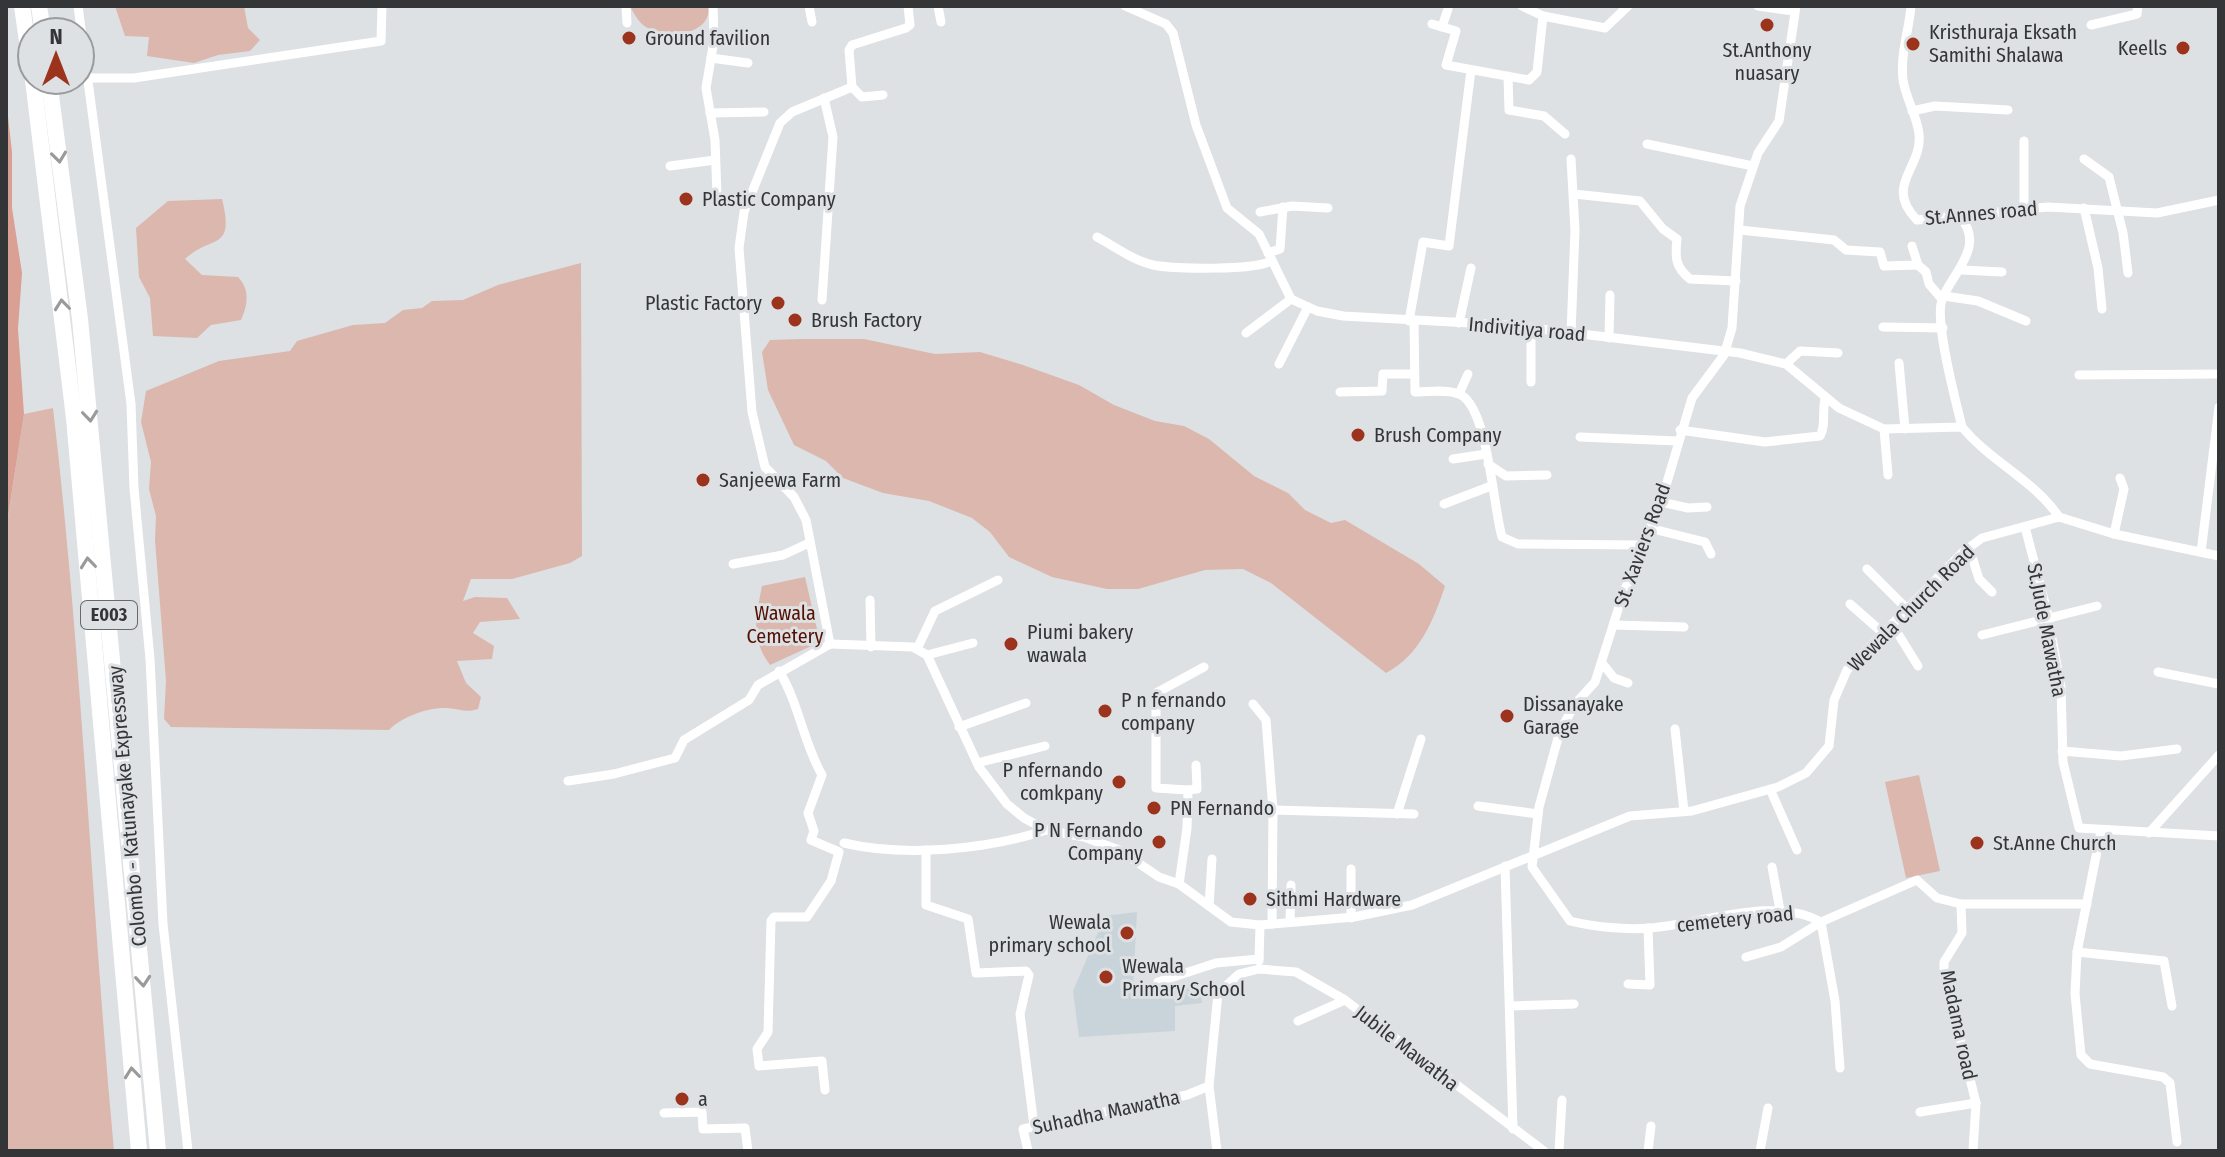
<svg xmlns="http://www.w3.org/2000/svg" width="2225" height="1157" font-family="'Fira Sans Condensed',sans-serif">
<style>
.built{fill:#c9d4da}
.green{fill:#dbb7ae}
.water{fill:#d9a093}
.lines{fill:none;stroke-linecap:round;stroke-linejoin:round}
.street{stroke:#fff;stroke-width:9}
.highway{stroke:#fff;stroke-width:16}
.oneway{stroke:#9a9a9a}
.poi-dot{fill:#9c331d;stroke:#dde1e4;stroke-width:3}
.labels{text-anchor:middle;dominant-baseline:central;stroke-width:6;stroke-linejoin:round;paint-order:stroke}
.shield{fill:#dde1e4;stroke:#67696a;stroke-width:2}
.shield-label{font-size:18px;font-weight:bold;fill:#343536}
.poi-label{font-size:20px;fill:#343536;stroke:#dde1e4;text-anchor:start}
.street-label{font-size:20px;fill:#343536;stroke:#dde1e4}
.park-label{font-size:20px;fill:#531003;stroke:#dde1e4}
</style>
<rect width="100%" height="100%" fill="#dde1e4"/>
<polygon class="built" points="1137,912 1133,988 1200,986 1202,1003 1175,1006 1175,1031 1079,1037 1073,991 1105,916"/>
<g class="green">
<polygon points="115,6 244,6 248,28 260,40 250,51 218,55 194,63 147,56 149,37 125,36"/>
<path d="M630,6h79c2,30 -43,34 -63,21 -7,-4 -13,-15 -16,-21z"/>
<path d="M222,199c13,53 -10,35 -37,60l17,16 36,2c12,13 10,27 3,43l-30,5 -14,13 -44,-2 -3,-38 -11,-21 -3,-49 32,-27z"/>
<path d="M581,263l1,293 -12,7 -58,16h-41l-8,22 12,-4 32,1 13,21 -40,3 -7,11 21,13 -2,13 -35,2 9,22 15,14 -3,12c-11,4 -19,0 -31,-1 -19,-1 -46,9 -58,22l-218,-3 -7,-8 2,-38 -11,-141 1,-24 -7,-27 2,-27 -10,-40 5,-31 73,-30 71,-10 7,-10 56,-16 32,-2 18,-13 19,-2 10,-7 31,-1 35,-15z"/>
<path d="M802,339h62l71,15 45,-2 43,13 56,20 35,20 41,16 29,5 25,13 45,37 34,17 17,17 26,13 14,-3 74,44 26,22c-11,34 -26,70 -59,87l-115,-90 -28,-14 -38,1 -67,19h-31l-55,-12 -43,-20 -19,-25 -18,-14 -43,-17 -46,-8 -40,-15 -17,-17 -32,-16 -26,-55 -6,-38 8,-12z"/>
<path d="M53,408c29,247 38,495 61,743h-108v-621l18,-116z"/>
<path d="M805,577l15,65 -50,23c-20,-27 -14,-48 -8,-79z"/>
<polygon points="1919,775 1940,871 1906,878 1885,782"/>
</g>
<polygon class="water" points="6,99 12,152 12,208 22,273 18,329 24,414 6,529"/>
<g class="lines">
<g class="street">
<polyline points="78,6 131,404 134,488 150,659 163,924 188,1151"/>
<polyline points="626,6 627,23"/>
<polyline points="713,6 714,40 706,88 715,140 717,196"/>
<polyline points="809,6 812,22"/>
<polyline points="938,6 941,22"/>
<path d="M1125,6l41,18 7,9 23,92 31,83 32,26 32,65 26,12 26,5 163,9 234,28 46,11 53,44 45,21 78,-2c29,35 72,53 97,90"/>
<polyline points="1522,6 1543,16 1605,28 1628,6"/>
<polyline points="1758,6 1793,11"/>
<path d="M1796,6l-17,115 -21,32 -18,53 -8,122 -8,27 -32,43 -30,101 -39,95 -28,88 -20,22 -15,27 -21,76 -7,60 38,54c24,6 55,9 80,7 54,-4 122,-33 171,-6l96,-42 20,18 24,6h126"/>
<path d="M1911,6c-2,25 -11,48 -8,74 3,19 14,36 16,54 4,34 -36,51 -2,86l131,-13 109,6 62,-13"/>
<polyline points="1432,24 1456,31 1446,65 1529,80 1537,72 1543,16"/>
<polyline points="2091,25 2137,14 2138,6"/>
<polyline points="1442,27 1448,9"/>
<polyline points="711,58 748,63"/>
<polyline points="1508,76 1509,110 1544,116 1565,134"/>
<polyline points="87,78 134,78 381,41 382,6"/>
<polyline points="852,87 862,97 883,95"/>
<polyline points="1912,111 1935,106 2008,110"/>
<polyline points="710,113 764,112"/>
<polyline points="1647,144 1753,166"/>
<polyline points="2084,159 2109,177 2123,233 2128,273"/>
<polyline points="670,166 715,160"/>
<path d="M1574,194l66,7 23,28 14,10c-2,18 -2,28 13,40l46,2"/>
<polyline points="2084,208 2098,268 2102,309"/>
<polyline points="1260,212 1292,206 1328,208"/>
<polyline points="2024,212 2024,141"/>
<path d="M1960,217c27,30 -10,58 -18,83 -8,21 14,102 20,127"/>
<polyline points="1740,230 1834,240 1846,250 1880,252 1884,266 1918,265"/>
<path d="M1097,237c17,9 37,24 56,28 18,4 108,6 119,-5"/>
<polyline points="1912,246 1918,265 1926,272 1929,284 1942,299"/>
<polyline points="1268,253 1280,249 1283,207"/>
<polyline points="1962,270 2002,272"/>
<polyline points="1944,296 1978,301 2026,321"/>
<polyline points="822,300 833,137 824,98"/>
<polyline points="1409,321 1423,242 1449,246 1471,70"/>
<path d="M1414,321l1,71c13,0 31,-3 44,2 29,11 34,113 43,143l16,7 123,1"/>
<polyline points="1459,323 1471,268"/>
<polyline points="1883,327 1943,328"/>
<polyline points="1246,333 1291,299"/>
<polyline points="1571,334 1575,230 1571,159"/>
<polyline points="1609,338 1610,295"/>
<polyline points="1899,363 1905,429"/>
<polyline points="1279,364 1308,307"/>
<polyline points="1786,364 1800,351 1838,353"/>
<polyline points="2079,375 2219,374"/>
<polyline points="1531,382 1531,328"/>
<polyline points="1340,392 1382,391 1383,374 1414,374"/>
<polyline points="1459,394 1468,374"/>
<polyline points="1884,429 1888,475"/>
<path d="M1680,430l85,12 55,-6c6,-10 2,-24 5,-37"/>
<polyline points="1580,437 1677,441"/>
<polyline points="1453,459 1486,454"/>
<polyline points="1488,464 1506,476 1547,475"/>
<polyline points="1661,502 1688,508 1707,507"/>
<polyline points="1444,504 1491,486"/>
<polyline points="2025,527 2047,611 2061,687 2063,762 2079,828 2219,836"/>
<polyline points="1649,528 1705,542 1711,554"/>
<polyline points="2114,534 2124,489 2120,478"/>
<polyline points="1969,547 1979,579 1992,592"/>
<polyline points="2201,552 2219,407"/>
<polyline points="733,564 783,555 809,543"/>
<polyline points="1867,569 1907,609"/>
<polyline points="870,600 871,647"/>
<polyline points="1850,604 1883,633"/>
<polyline points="1892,624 1918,666"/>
<polyline points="1614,625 1684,627"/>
<polyline points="1982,635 2097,606"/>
<polyline points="830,644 913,647 927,655 979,767 1007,804 1024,818 1046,830 1084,837 1119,850 1159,877 1179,884 1231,922 1260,925 1354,917 1412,905 1630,816 1692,811 1778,787 1806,773 1829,746 1834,700 1847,670 1963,552 1982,538 2059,517 2114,534 2219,556"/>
<polyline points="830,644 806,520 794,497 765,467 752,412 739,248 744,212 780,123 792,112 852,87 849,50 852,45 906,28 910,25 908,6"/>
<polyline points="917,649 935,611 998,580"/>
<polyline points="927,655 973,643"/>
<polyline points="1602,663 1614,678 1628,683"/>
<path d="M779,671c20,32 24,71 43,104l-14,38 6,18 -3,9 28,12 -8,29 -24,36h-33l-3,4 -3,111 -11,17 2,17 63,-5 3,29"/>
<polyline points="2158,672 2219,684"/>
<polyline points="1253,704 1266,720 1273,810"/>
<polyline points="959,727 1026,703"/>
<polyline points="1675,729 1684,811"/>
<polyline points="2062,751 2121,756 2177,749"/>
<polyline points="977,763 1045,746"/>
<polyline points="568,781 614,774 675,758 684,740 749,700 758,685 830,644"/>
<polyline points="1770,789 1797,850"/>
<polyline points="1188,790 1156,788 1156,693 1204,667"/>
<polyline points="1478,806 1538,814"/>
<polyline points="1397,814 1421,739"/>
<polyline points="2101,831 2077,952 2075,994 2081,1055 2090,1064 2163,1077 2170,1083 2177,1142"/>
<polyline points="2149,833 2219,755"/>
<path d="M844,843c59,14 144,7 202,-13"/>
<polyline points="926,850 926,905 968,919 976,973 1026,971 1029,975 1020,1014 1034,1126"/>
<polyline points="1505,866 1513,1129"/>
<polyline points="1772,867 1780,910"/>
<polyline points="1179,884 1187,828 1188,790 1197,789 1196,765"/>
<polyline points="1961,904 1962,933 1944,962 1944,974 1976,1103 1973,1151"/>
<polyline points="1209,906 1212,859"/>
<polyline points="1351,918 1351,869"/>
<polyline points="1290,922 1291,885"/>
<polyline points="1272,924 1273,810 1414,814"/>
<polyline points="2077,952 2164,961 2172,1006"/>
<polyline points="1746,957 1781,947 1821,922 1835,1001 1840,1068"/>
<polyline points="1259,961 1260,925"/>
<polyline points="1158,982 1216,963 1259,959"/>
<polyline points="1628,984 1650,985 1648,928"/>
<polyline points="1510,1006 1574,1004"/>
<polyline points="1298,1021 1345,1000"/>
<polyline points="1920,1112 1976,1103"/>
<polyline points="664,1113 702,1112 703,1129 745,1128 748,1151"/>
<polyline points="1028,1151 1023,1129 1187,1095 1209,1086"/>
<polyline points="1217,1151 1209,1086 1218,993 1239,974 1259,969 1296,972 1345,1000 1544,1151"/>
<polyline points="1559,1151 1562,1100"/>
<polyline points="1648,1151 1651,1126"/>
<polyline points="1760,1151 1768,1108"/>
</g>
<g class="highway">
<polyline points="22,6 32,76"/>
<polyline points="39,6 43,32"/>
<polyline points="33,80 74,418 139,1151"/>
<polyline points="49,80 80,319 158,1151"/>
</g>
</g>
<defs><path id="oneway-chevron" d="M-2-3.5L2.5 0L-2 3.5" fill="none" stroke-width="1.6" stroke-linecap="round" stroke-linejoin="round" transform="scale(2)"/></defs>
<g class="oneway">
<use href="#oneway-chevron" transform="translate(59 157) rotate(83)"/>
<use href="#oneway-chevron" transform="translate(62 305) rotate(-96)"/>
<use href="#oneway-chevron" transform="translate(90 416) rotate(84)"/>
<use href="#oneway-chevron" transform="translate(88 563) rotate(-96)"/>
<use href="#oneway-chevron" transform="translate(143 981) rotate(85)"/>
<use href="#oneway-chevron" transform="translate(132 1073) rotate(-96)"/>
</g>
<g class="poi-dot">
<circle cx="1767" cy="25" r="8"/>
<circle cx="629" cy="38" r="8"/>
<circle cx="1913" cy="44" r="8"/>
<circle cx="2183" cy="48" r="8"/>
<circle cx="686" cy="199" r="8"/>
<circle cx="778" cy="303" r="8"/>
<circle cx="795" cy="320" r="8"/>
<circle cx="1358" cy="435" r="8"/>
<circle cx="703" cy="480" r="8"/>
<circle cx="1011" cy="644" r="8"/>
<circle cx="1105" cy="711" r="8"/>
<circle cx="1507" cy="716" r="8"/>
<circle cx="1119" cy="782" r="8"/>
<circle cx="1154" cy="808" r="8"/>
<circle cx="1159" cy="842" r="8"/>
<circle cx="1977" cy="843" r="8"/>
<circle cx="1250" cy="899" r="8"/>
<circle cx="1127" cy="933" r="8"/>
<circle cx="1106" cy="977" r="8"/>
<circle cx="682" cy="1099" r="8"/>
</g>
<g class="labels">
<rect class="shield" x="81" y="601" width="56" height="28" rx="6"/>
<g class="shield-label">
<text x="109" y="615">E003</text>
</g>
<g class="poi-label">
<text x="1929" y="32">Kristhuraja Eksath<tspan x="1929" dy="23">Samithi Shalawa</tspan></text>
<text x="645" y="38">Ground favilion</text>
<text x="2167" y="48" text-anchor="end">Keells</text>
<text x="1767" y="50" text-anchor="middle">St.Anthony<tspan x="1767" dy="23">nuasary</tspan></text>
<text x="702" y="199">Plastic Company</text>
<text x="762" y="303" text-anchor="end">Plastic Factory</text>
<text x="811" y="320">Brush Factory</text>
<text x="1374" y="435">Brush Company</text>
<text x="719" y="480">Sanjeewa Farm</text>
<text x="1027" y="632">Piumi bakery<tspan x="1027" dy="23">wawala</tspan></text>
<text x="1121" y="700">P n fernando<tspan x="1121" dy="23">company</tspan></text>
<text x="1523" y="704">Dissanayake<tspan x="1523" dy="23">Garage</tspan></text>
<text x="1103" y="770" text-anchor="end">P nfernando<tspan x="1103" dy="23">comkpany</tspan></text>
<text x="1170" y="808">PN Fernando</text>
<text x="1143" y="830" text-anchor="end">P N Fernando<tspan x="1143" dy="23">Company</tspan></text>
<text x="1993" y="843">St.Anne Church</text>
<text x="1266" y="899">Sithmi Hardware</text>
<text x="1111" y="922" text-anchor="end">Wewala<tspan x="1111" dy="23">primary school</tspan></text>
<text x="1122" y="966">Wewala<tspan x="1122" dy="23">Primary School</tspan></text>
<text x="698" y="1099">a</text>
</g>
<g class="street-label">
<text transform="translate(1981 213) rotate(-5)">St.Annes road</text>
<text transform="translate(1527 329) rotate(5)">Indivitiya road</text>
<text transform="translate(1642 545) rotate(-70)">St. Xaviers Road</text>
<text transform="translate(1911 608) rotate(-45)">Wewala Church Road</text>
<text transform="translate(2047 630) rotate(79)">St.Jude Mawatha</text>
<text transform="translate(127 806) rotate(-95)">Colombo - Katunayake Expressway</text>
<text transform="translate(1735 919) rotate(-6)">cemetery road</text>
<text transform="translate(1959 1025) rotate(78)">Madama road</text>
<text transform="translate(1407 1048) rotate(38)">Jubile Mawatha</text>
<text transform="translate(1106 1112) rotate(-12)">Suhadha Mawatha</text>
</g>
<g class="park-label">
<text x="785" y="613">Wawala<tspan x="785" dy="23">Cemetery</tspan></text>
</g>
</g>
<rect width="2225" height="1157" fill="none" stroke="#343536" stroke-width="16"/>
<g transform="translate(56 56)"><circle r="38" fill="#dde1e4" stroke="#999c9e" stroke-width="2"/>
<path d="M0-6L14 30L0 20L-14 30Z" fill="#9c331d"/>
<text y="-12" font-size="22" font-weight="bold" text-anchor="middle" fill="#343536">N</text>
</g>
</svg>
